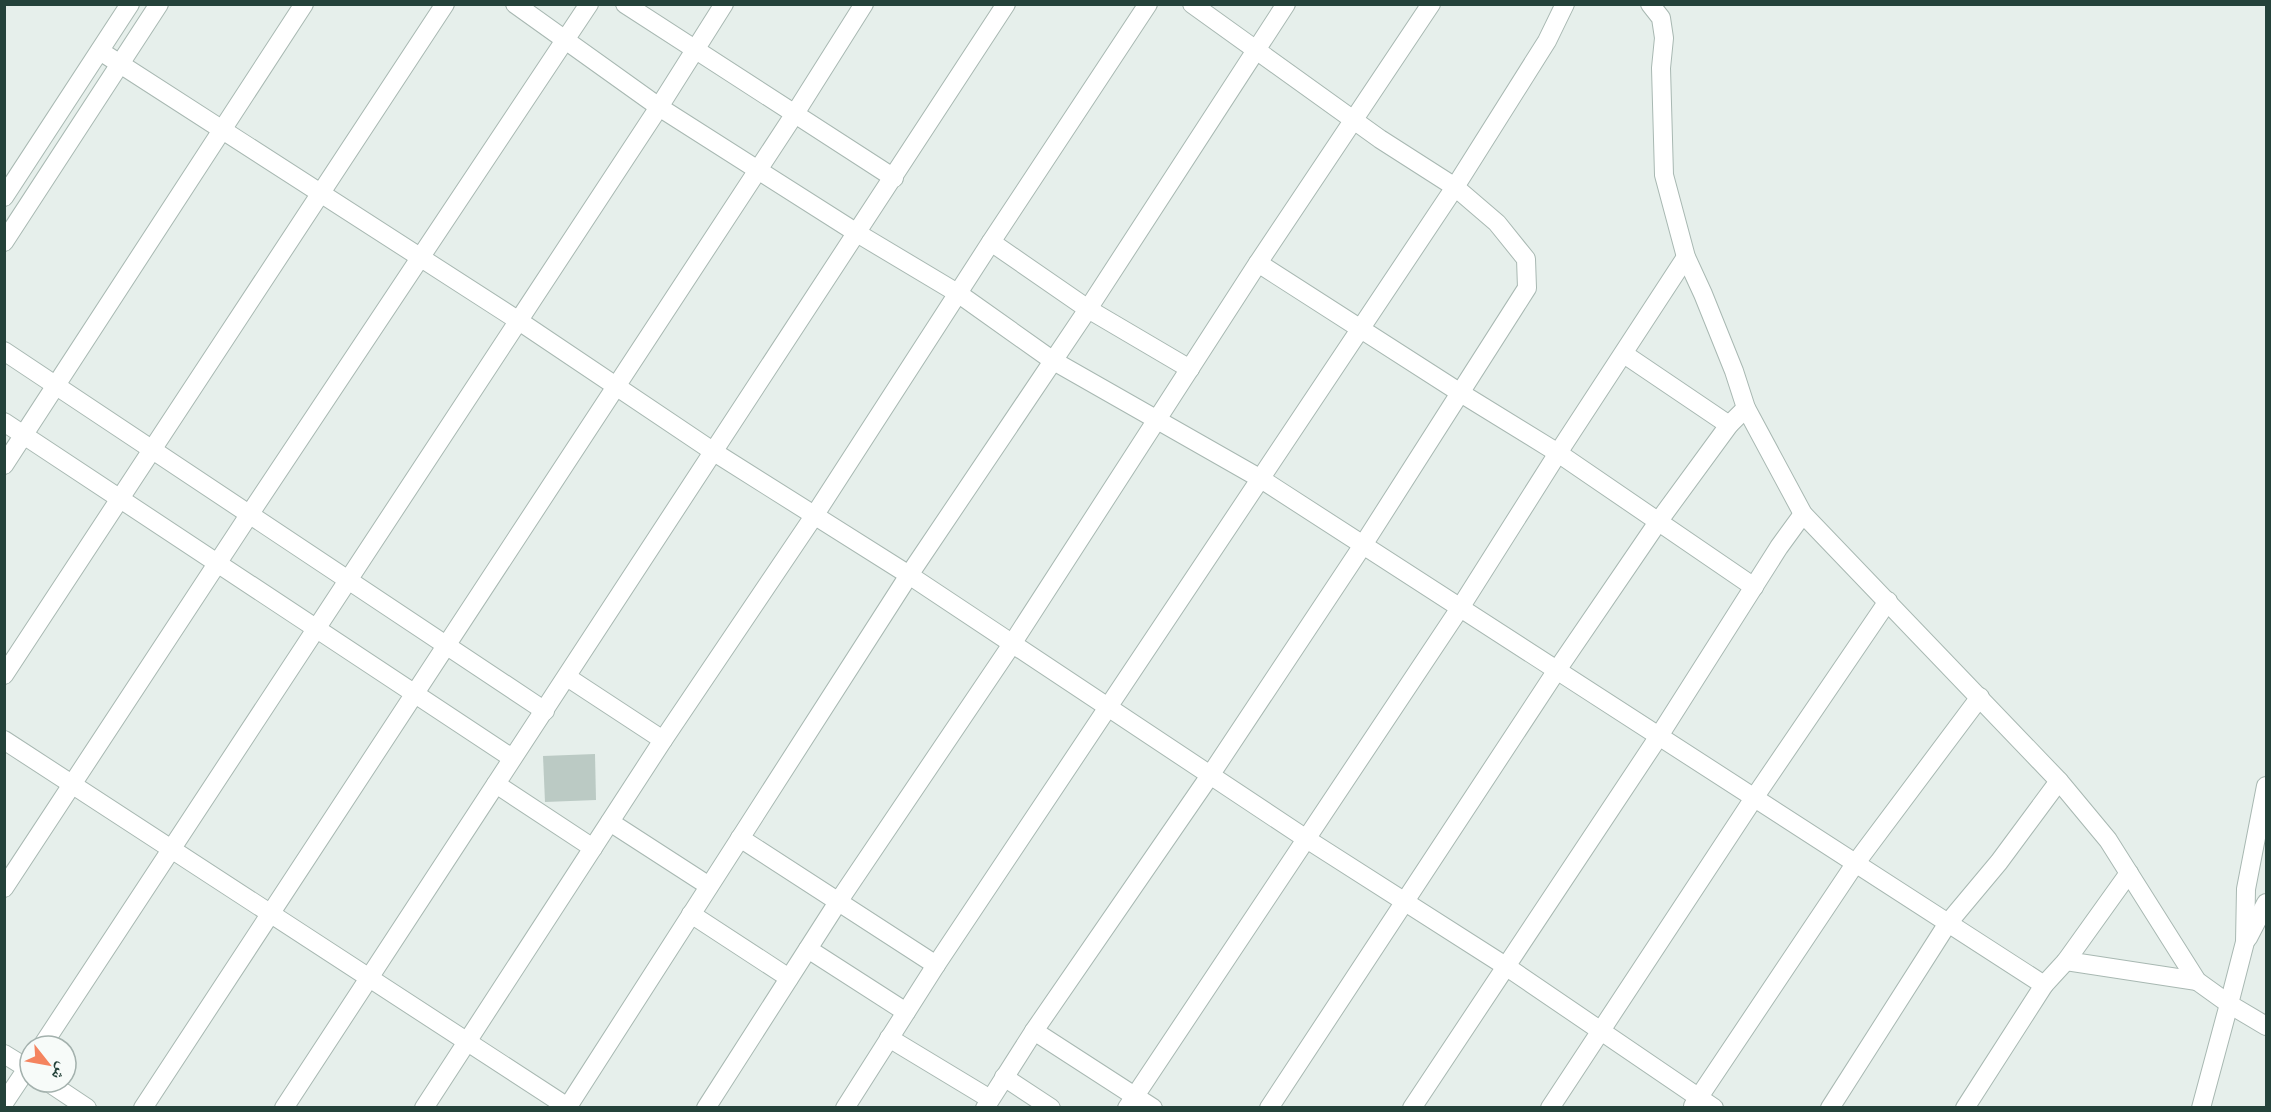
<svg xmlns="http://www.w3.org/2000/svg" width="2271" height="1112" font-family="'DM Sans','Noto Naskh Arabic',sans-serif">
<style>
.building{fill:#bbcac4}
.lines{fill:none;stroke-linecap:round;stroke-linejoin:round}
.minor-casing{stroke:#a8b8b2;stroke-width:20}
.minor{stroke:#fff;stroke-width:18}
</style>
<rect width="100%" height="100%" fill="#e6efeb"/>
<polygon class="building" points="595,754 596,800 545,802 543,756"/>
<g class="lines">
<defs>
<g id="minor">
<polyline points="515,4 659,107 857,233 959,294 1052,360 1261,479 2044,985 1965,1108"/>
<polyline points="625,4 894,178"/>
<polyline points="1650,4 1661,18 1664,38 1661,68 1664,175 1686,257 1703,294 1734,371 1746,408 1803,514 2059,781 2108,840 2197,981 2229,1004 2201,1108"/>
<polyline points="100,51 519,321 714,452 909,575 1305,838 1507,967 1714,1108"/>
<polyline points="4,197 130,4"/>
<polyline points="4,242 159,4"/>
<polyline points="991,242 1088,309 1190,369"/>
<polyline points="1258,263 1459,392 1558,453 1754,587"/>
<polyline points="4,351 545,711"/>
<polyline points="1624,354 1729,425"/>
<polyline points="4,422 512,758"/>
<polyline points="4,465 304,4"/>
<path d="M4,675c149,-223 292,-448 441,-671"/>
<polyline points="567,677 663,740"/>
<polyline points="4,740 569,1108"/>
<polyline points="496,784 593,848"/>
<polyline points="2266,786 2246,889 2245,942 2229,1004 2266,1026"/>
<polyline points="610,822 709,886"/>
<polyline points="740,838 936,965"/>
<polyline points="4,888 249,515 589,4"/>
<polyline points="691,914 789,978"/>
<polyline points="2248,938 2266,903"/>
<polyline points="808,949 906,1012"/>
<polyline points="2066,961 2197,981"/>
<polyline points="2044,985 2066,961 2129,873"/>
<polyline points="1034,1031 1153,1108"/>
<polyline points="889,1038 990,1099"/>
<polyline points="42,1046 659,107 724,4"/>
<polyline points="4,1054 30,1070"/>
<polyline points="1004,1077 1051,1108"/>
<polyline points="48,1082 87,1108"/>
<polyline points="4,1103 30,1064"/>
<polyline points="1693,1106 1855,864 1980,697"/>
<polyline points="143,1108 794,115 864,4"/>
<polyline points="284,1108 1006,4"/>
<polyline points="424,1108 663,740 814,516 991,242 1148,4"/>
<polyline points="567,1108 909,575 1088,309 1286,4"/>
<polyline points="706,1108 838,902 1012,644 1258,263 1431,4"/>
<polyline points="845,1108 936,965 1455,187 1547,41 1565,4"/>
<polyline points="985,1108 1034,1031 1211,774 1363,545 1527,288 1526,259 1497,223 1455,187 1380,139 1192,4"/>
<polyline points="1127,1108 1460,608 1558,453 1686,257"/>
<polyline points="1269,1108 1557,670 1658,522 1729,425 1746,408"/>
<polyline points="1412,1108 1659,736 1779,547 1803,514"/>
<polyline points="1550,1108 1754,798 1888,601"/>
<polyline points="1830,1108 1948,923 1999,862 2059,781"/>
</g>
</defs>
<use href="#minor" class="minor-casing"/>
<use href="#minor" class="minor"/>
</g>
<rect width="2271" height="1112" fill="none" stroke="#24423a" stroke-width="12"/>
<g transform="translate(48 1064) rotate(121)"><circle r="28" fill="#f7fbf9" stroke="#a3b1ad" stroke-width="1.5"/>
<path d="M0-4.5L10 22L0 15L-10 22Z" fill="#f4845f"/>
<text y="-9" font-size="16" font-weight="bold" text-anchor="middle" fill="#24423a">ش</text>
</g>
</svg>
